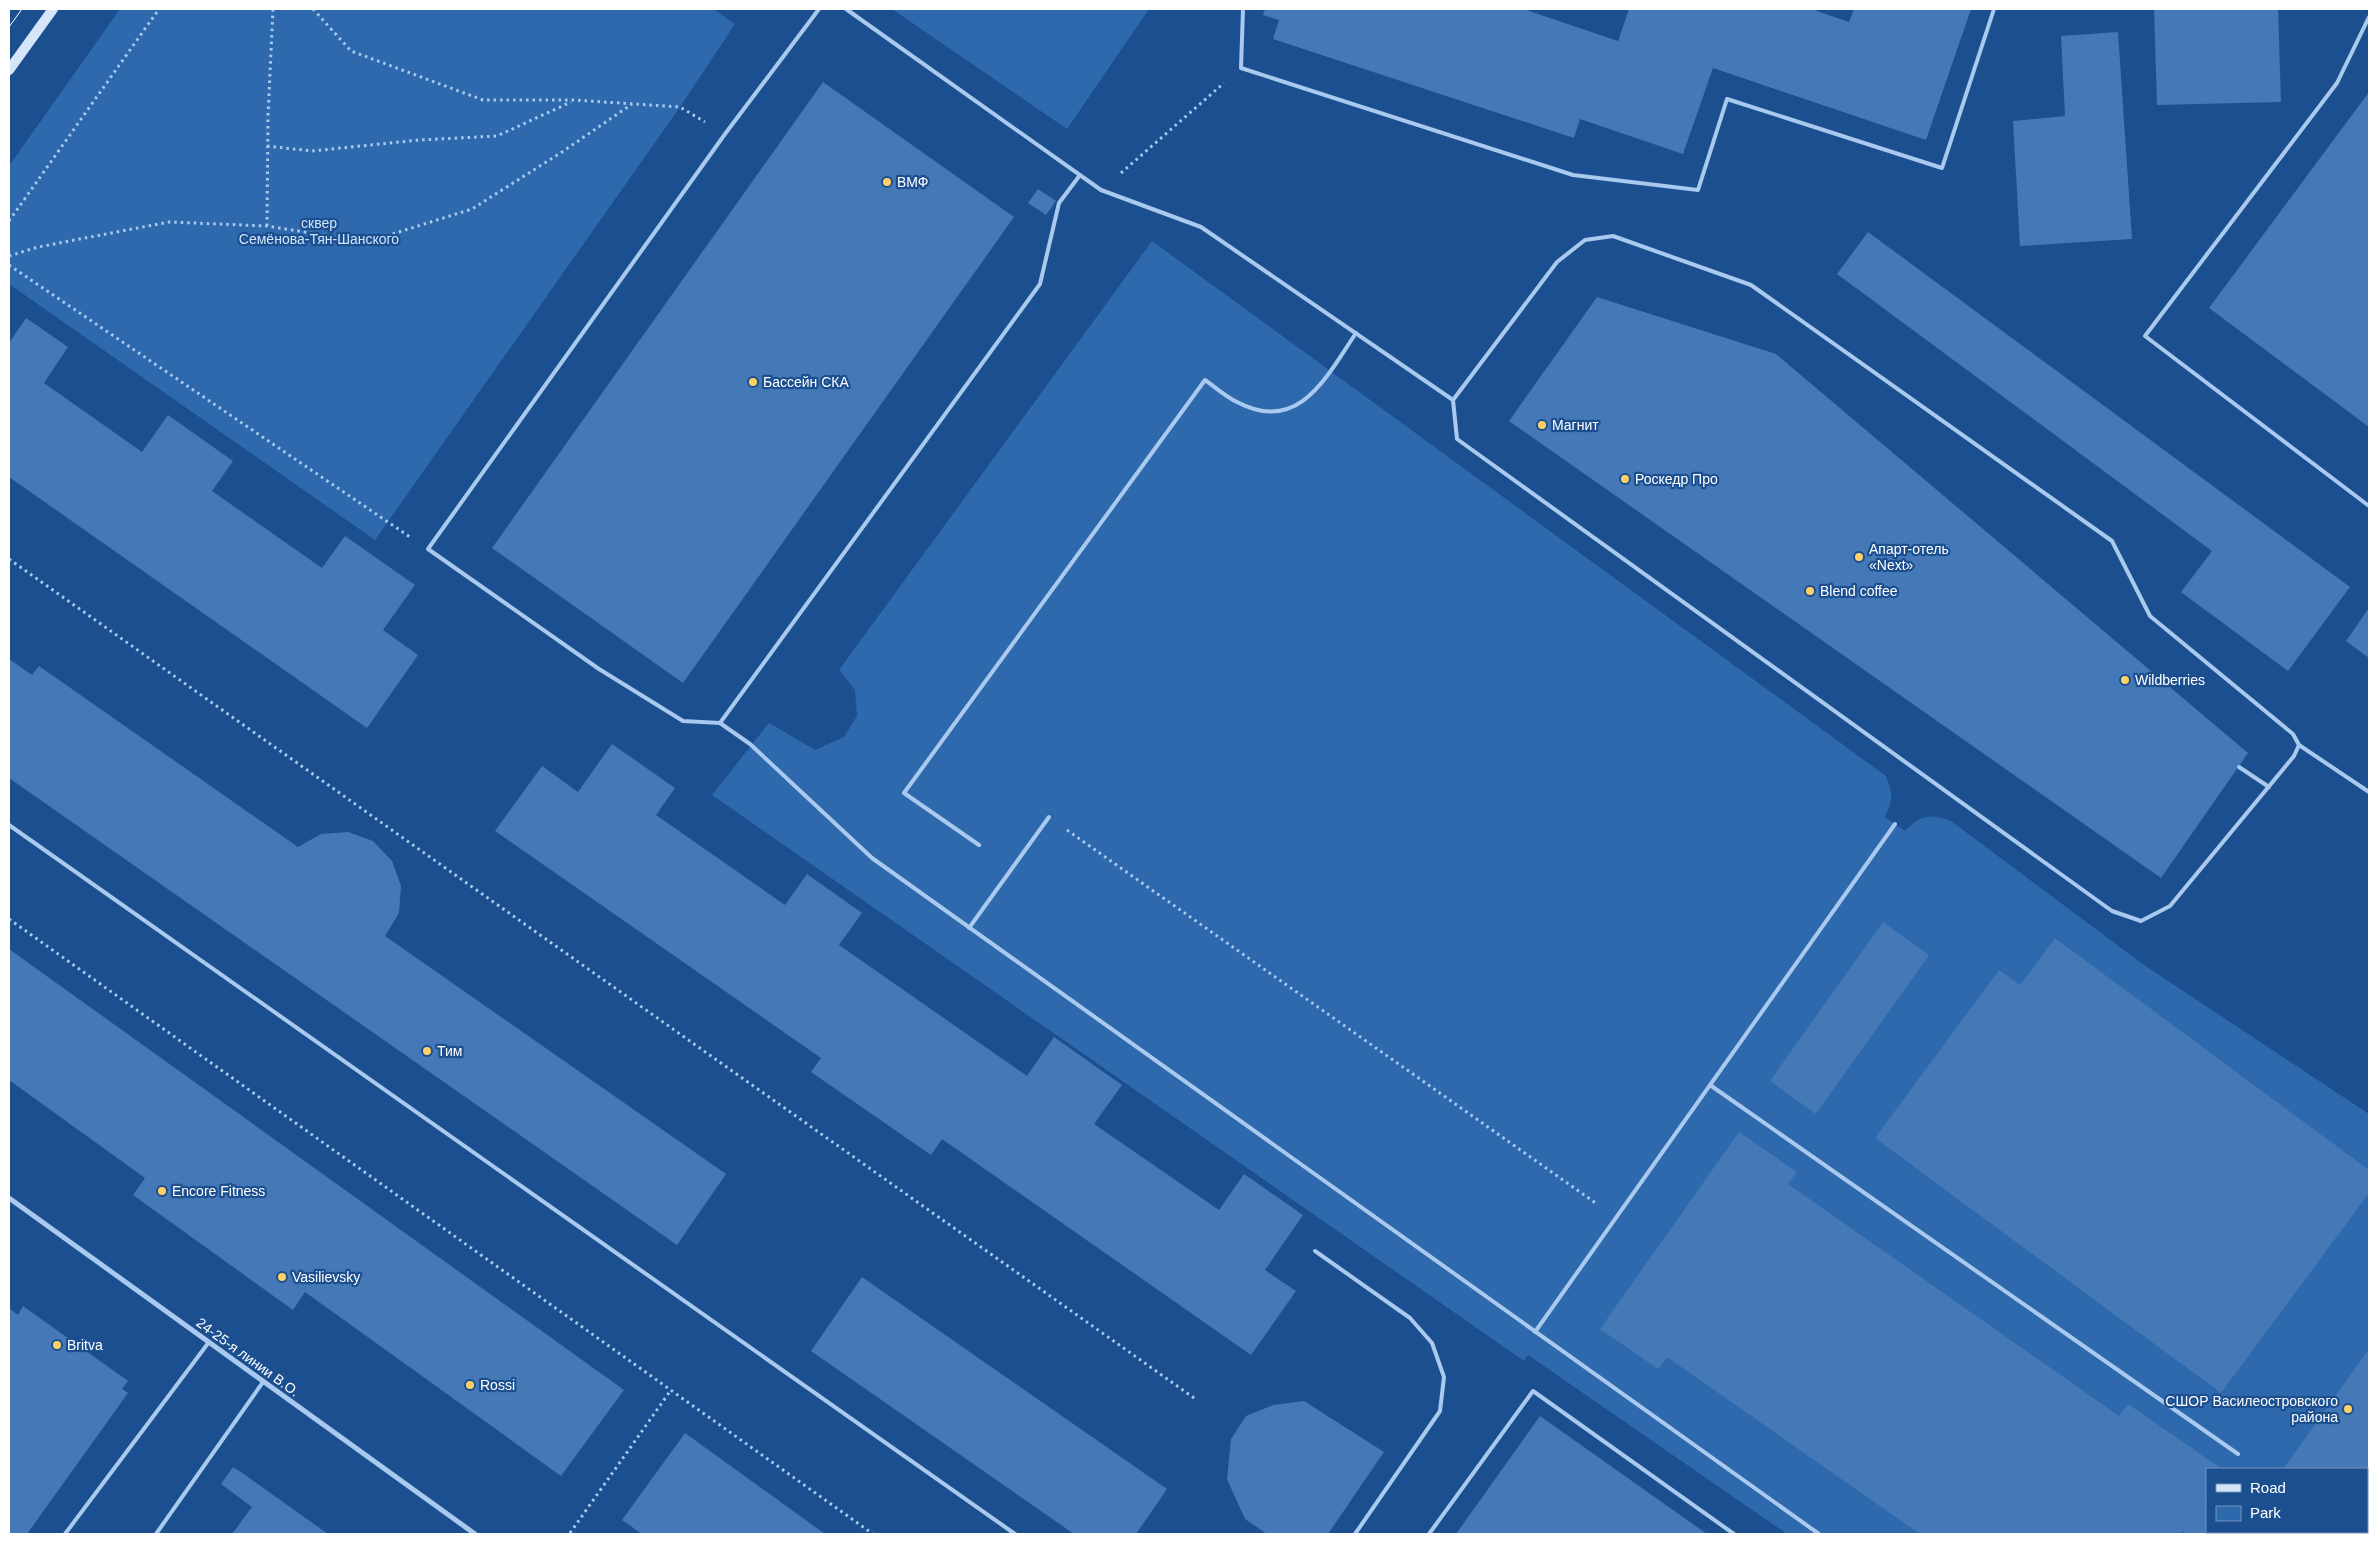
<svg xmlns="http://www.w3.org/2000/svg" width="2378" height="1543" font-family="Arial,sans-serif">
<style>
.green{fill:#2e69ad;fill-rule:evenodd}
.building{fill:#4478b7}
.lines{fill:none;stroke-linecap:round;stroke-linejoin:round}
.path{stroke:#a9c9ee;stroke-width:3;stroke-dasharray:2.5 4;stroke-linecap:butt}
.lane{stroke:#a9c9ee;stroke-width:4}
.street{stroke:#a9c9ee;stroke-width:5}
.secondary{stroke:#d6e6fa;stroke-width:10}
.tram{stroke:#fff;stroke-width:1}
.poi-dot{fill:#ffd166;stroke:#1b4f8f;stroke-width:2}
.labels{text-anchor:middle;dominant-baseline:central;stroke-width:4.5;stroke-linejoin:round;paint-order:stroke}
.poi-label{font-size:14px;fill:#fff;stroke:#1b4f8f;text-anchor:start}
.park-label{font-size:14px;fill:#cfe3fa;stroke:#1b4f8f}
.street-label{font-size:14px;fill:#fff;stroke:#1b4f8f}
</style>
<rect width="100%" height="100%" fill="#1b4f8f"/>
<g class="green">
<polygon points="120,9 713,9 735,24 680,107 375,540 9,284 9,166"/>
<polygon points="892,9 1149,9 1067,129"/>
<path d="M1152,241l734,535c7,18 7,24 -1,41l20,14c17,-17 24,-17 46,-10l193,144 225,149v420h-582l-259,-179 -4,6 -812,-566 57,-72 46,27 29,-13 13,-21 -2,-26 -16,-20zM2207,1469h160v63h-160z"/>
</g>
<g class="building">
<polygon points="1265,9 1523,9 1618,41 1629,9 1811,9 1849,22 1854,9 1971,9 1926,140 1713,68 1683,154 1580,119 1574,138 1273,39 1279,20 1263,15"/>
<polygon points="2154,9 2278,9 2281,102 2157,105"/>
<polygon points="2118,32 2132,239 2020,246 2013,121 2065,116 2061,36"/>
<polygon points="823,82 1014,217 683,683 492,548"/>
<polygon points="2369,92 2369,427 2209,308"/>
<polygon points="1038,189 1056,201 1046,215 1028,203"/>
<polygon points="1868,232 2350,587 2288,671 2181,592 2212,551 1837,274"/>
<polygon points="1597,297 1776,354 2248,753 2161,878 1509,421"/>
<polygon points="26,318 68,347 44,383 142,452 168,415 233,461 212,491 322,568 345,536 415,585 383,630 418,655 367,728 9,477 9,343"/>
<polygon points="2369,608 2369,658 2346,641"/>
<polygon points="9,659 32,675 39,666 298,847 321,834 348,832 373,841 392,861 401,886 399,913 385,936 726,1174 677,1245 9,778"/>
<polygon points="612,744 675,788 656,815 785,905 807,874 862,913 839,945 1027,1076 1054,1037 1122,1085 1094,1124 1219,1210 1244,1174 1303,1215 1265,1270 1296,1291 1251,1355 942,1139 931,1155 811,1072 821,1058 495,831 542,766 578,792"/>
<polygon points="1883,922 1929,955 1816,1114 1770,1081"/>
<polygon points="2055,938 2369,1170 2369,1193 2221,1393 1875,1138 1999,970 2020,985"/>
<polygon points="9,949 624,1390 561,1476 305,1292 293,1310 133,1195 145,1178 9,1080"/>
<polygon points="1739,1132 1797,1172 1788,1184 2119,1416 2128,1404 2222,1469 2207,1469 2207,1497 2204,1501 2207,1502 2207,1532 2216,1532 2214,1534 2188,1534 2183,1531 2181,1534 1920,1534 1667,1357 1658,1369 1600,1329"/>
<polygon points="862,1277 1167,1489 1136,1534 1074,1534 811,1351"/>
<polygon points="23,1306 128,1381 122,1389 128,1393 27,1534 9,1534 9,1308 18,1315"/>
<polygon points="2369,1349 2369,1534 2323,1534 2319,1532 2367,1532 2367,1469 2283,1469"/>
<polygon points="1304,1401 1384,1452 1328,1534 1267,1534 1245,1519 1227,1479 1231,1439 1246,1416 1273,1405"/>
<polygon points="1540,1416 1707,1534 1456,1534"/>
<polygon points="685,1433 825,1534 642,1534 622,1520"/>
<polygon points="233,1467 241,1472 328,1534 232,1534 252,1507 221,1484"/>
</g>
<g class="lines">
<g class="path">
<polyline points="313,9 351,51 483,100 574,100 680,107 705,122"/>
<polyline points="267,146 312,151 419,140 497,136 571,102"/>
<polyline points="1121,173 1224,83"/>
<polyline points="9,221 159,9"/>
<polyline points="267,226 268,116 273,9"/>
<polyline points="9,256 38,247 169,222 267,226 367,242 472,209 562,152 632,104"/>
<polyline points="9,265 410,537"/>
<polyline points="9,559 1197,1400"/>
<polyline points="1067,830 1597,1204"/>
<polyline points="9,919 873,1534"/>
<polyline points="570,1533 671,1390"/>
<polyline points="2243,1534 2244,1532"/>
</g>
<g class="lane">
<polyline points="819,9 725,134 428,549 599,669 683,721 720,723 1040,284 1059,203 1080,175"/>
<polyline points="846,9 1101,190 1201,227 1453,400 1457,439 2112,911 2141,921 2170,906 2294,756 2299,745 2293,734 2150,616 2112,541 1751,285 1613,236 1585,240 1557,262 1453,400"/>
<polyline points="1243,9 1241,68 1573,175 1698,190 1727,99 1942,168 1994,9"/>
<polyline points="2369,17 2337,83 2145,336 2369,506"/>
<polyline points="720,723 750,744 872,858 1819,1534"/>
<polyline points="2299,745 2369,792"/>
<polyline points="2239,767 2269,787"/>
<polyline points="9,825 1015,1534"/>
<path d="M979,845l-75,-52 301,-413c10,7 21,17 32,22 62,33 90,-26 119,-69"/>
<polyline points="969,928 1049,817"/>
<polyline points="1710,1085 2238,1454"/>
<polyline points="1315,1251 1410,1318 1432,1343 1444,1377 1440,1411 1355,1534"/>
<polyline points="1535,1332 1895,824"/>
<polyline points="65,1534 209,1342"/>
<polyline points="156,1534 263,1382"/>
<polyline points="1429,1534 1533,1391 1734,1534"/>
</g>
<polyline class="street" points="9,1198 475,1534"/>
<polyline class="secondary" points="9,70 53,9"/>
<polyline class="tram" points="9,27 22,9"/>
</g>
<g class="poi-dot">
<circle cx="887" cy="182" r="5"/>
<circle cx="753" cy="382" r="5"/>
<circle cx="1542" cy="425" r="5"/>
<circle cx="1625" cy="479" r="5"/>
<circle cx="1859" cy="557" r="5"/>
<circle cx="1810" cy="591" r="5"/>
<circle cx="2125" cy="680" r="5"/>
<circle cx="427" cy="1051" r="5"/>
<circle cx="162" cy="1191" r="5"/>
<circle cx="282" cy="1277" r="5"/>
<circle cx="57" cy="1345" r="5"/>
<circle cx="470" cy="1385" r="5"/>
<circle cx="2348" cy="1409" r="5"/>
</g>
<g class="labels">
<g class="poi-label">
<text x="897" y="182">ВМФ</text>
<text x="763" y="382">Бассейн СКА</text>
<text x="1552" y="425">Магнит</text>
<text x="1635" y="479">Роскедр Про</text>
<text x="1869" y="549">Апарт-отель<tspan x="1869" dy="16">«Next»</tspan></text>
<text x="1820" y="591">Blend coffee</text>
<text x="2135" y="680">Wildberries</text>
<text x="437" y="1051">Тим</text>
<text x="172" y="1191">Encore Fitness</text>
<text x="292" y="1277">Vasilievsky</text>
<text x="67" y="1345">Britva</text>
<text x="480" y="1385">Rossi</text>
<text x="2338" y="1401" text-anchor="end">СШОР Василеостровского<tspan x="2338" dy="16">района</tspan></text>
</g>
<g class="park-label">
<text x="319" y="223">сквер<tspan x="319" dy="16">Семёнова-Тян-Шанского</tspan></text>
</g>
<g class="street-label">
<text transform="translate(248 1357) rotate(36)">24-25-я линии В.О.</text>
</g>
</g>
<rect width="2378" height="1543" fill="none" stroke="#ffffff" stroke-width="20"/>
<rect x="2206" y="1468" width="162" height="65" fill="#1b4f8f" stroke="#7695bc"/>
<rect x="2216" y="1484" width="25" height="8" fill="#d6e6fa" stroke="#7695bc"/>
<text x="2250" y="1493" font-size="15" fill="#ffffff">Road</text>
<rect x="2216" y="1506" width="25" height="15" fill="#2e69ad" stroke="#7695bc"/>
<text x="2250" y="1518" font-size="15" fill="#ffffff">Park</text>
</svg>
